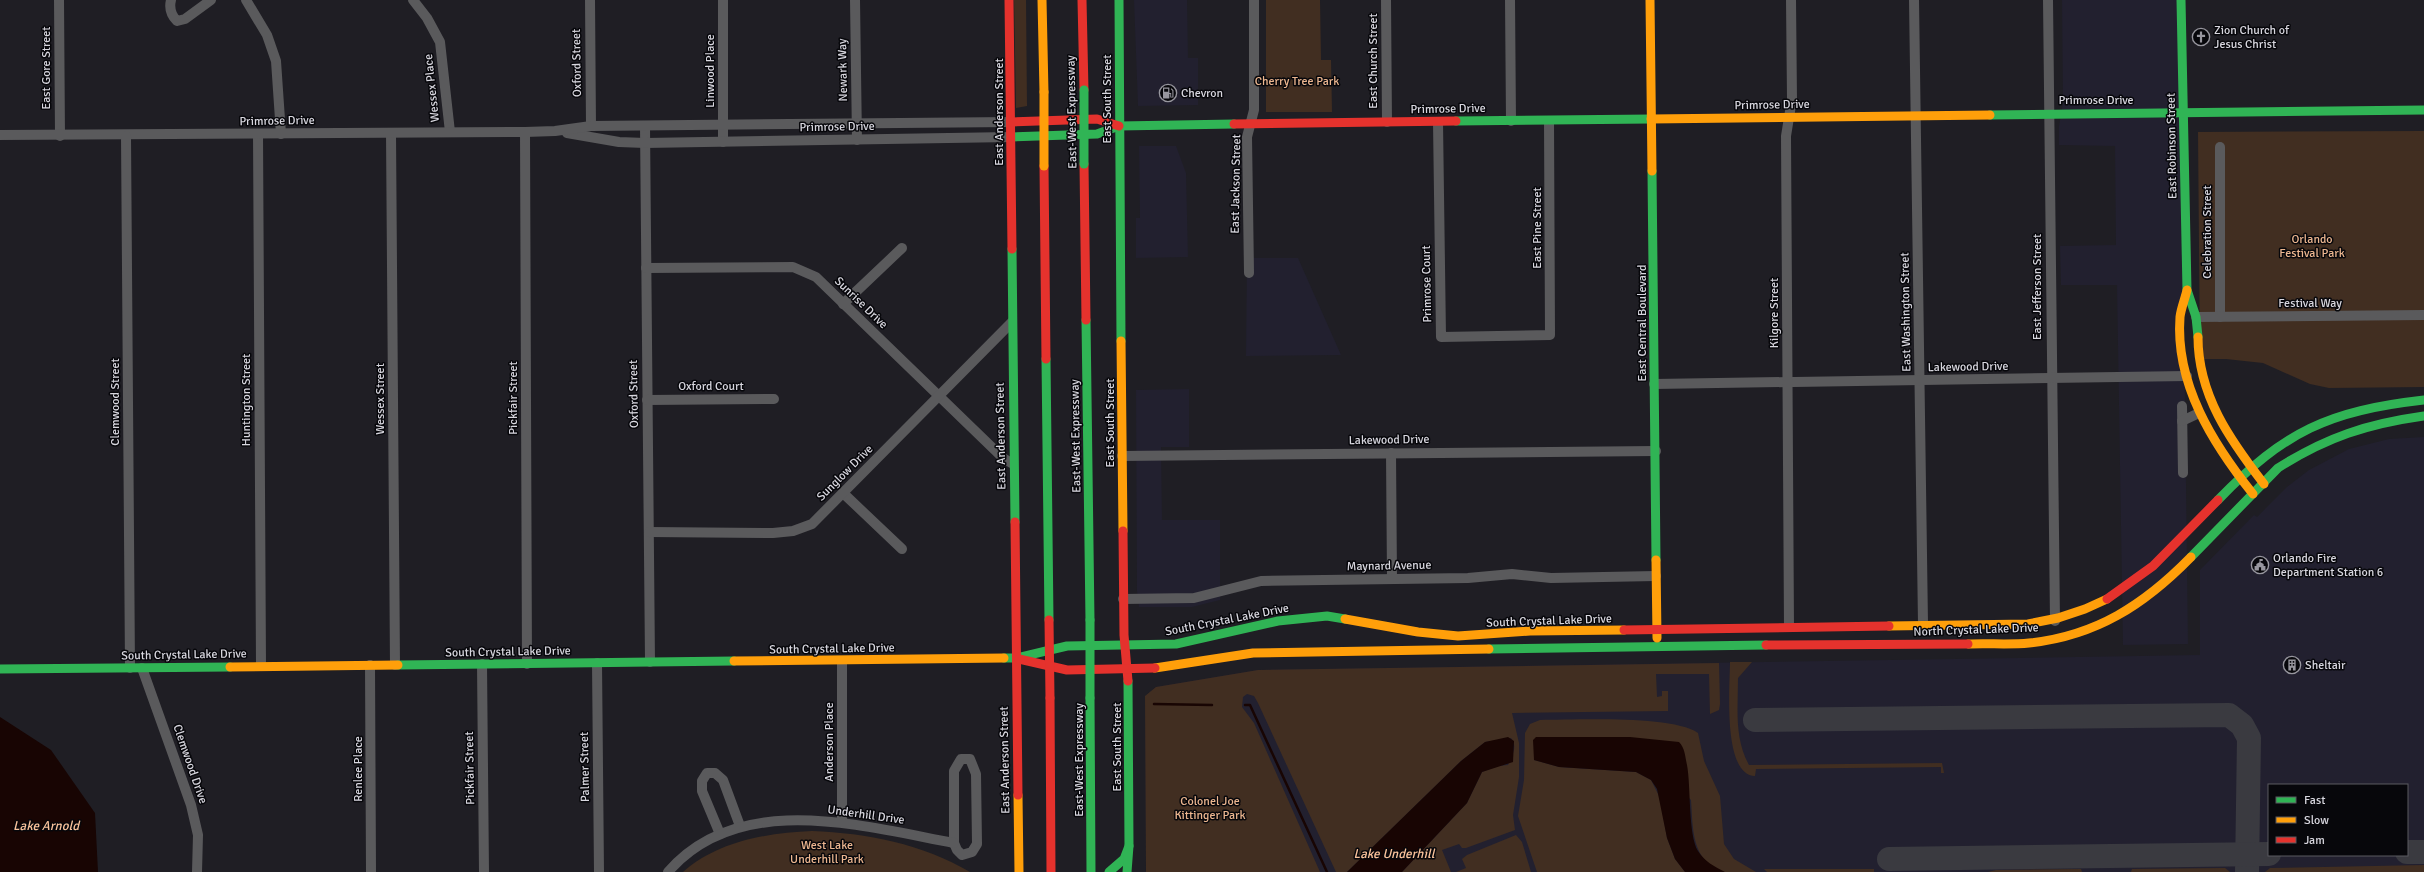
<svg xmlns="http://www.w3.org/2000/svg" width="2424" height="872" font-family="Signika,sans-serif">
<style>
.built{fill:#22202f;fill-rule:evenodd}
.green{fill:#412e21}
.water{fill:#180503}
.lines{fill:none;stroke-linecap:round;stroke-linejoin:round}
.stream{stroke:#180503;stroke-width:2.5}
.taxiway{stroke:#3a3a40;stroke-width:24}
.street{stroke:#5a5a5c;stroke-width:10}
.fast{stroke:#30b455;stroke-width:9}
.slow{stroke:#ff9f0a;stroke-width:9}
.jam{stroke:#e5322d;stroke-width:9}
.fast-bridge{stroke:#30b455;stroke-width:9}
.slow-bridge{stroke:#ff9f0a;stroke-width:9}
.jam-bridge{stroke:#e5322d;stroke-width:9}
.labels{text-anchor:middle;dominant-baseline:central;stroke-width:3;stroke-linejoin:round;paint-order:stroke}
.poi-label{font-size:12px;fill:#d8d7df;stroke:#07070b;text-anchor:start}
.street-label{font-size:12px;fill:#d8d7df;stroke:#07070b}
.park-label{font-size:12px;fill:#edb790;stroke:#07070b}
.water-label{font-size:13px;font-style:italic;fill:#fac39c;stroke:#07070b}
</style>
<rect width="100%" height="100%" fill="#1f1e24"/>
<g class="built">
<polygon points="1134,0 1187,0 1188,58 1198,58 1198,105 1138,106"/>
<polygon points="2062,0 2180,0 2188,644 2123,645 2117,285 2061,285 2060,246 2116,245 2115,146 2059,145 2059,126 2063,103"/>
<polygon points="1139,146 1176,146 1186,173 1188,257 1136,258 1136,218 1140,218"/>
<polygon points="1247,258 1298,258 1341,355 1246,356"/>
<polygon points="1189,389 1189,447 1161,447 1162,520 1220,520 1220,600 1192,607 1139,607 1137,591 1136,390"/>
<path d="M2424,437v435h-1278l-1,-176 11,-9 102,-17 942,-15v-85l54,-55 3,2 30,-30 22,-17 40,-21 40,-10zM2269,785h138v70h-138z"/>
</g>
<g class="green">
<polygon points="1014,0 1026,0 1027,106 1016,108"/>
<polygon points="1266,0 1320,0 1321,60 1331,60 1332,112 1266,112"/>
<polygon points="2424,131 2424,387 2329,388 2310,384 2263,363 2226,359 2200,359 2198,132"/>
<path d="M1730,662h22l-14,16c0,30 -4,60 11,87l193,-2 2,10h-3v-6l-185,2 -1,7c-33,-1 -25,-91 -25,-114z"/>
<path d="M1719,663l1,41 -1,6 -9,4 -1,-40h-53l1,23 5,-1v-5h6v20l-156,2 7,30v34l-6,38 2,15 -49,18h-4l-3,-4 -17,6 9,22h-49l65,-69 15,-31 16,-6 10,-1c4,-9 10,-19 3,-27l-26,4 -24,19 -114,111h-11l-78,-169 -4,-7 -7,-2 -4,3 -1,10 12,16 66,149h-174l-1,-176 11,-9 102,-17z"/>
<path d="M1540,720c35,0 132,-5 158,13l6,28 16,35 4,48 10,15 22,13c-10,0 -23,0 -32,0 -33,-10 -31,-44 -33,-72l-61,-63 -96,23 25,7 77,5 15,8 9,18 7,40 8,21 10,13h-148l-19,-56 6,-36 1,-47 5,-9z"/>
<path d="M812,831c55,2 110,13 158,41h-287c35,-31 84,-39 129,-41z"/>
<polygon points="1516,835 1522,842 1531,872 1456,872 1466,868 1462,859 1467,855"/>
<polygon points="2424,865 2424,872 2265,872 2270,868"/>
<polygon points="2225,868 2230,872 2131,872 2132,869"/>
<polygon points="1764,869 1874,869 1874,872 1767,872"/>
<polygon points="2081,869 2082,872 1988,872 1996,870"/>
</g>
<g class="water">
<polygon points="0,717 51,750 95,813 98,872 0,872"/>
<polygon points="1508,737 1514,741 1513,762 1482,772 1467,803 1402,872 1347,872 1461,761 1485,742"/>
<path d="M1536,737h94l49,5c6,6 6,14 8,23 4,21 1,70 11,86 6,10 17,16 27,21h-40l-10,-13 -8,-21 -10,-49 -6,-9 -15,-8 -77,-5 -25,-7 -1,-20z"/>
</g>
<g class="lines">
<g class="stream">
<polyline points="1154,704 1212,705"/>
<polyline points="1245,705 1250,705 1327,872"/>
</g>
<g class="taxiway">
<polyline points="1755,720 2229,715 2242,725 2249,738 2247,872"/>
<polyline points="2407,852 2424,852"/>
<polyline points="1889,859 2269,854"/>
</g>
<g class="street">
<polyline points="59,0 60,136"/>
<path d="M171,0c-2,8 0,15 6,21l8,-2 26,-19"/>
<polyline points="246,0 267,35 276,61 281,134"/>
<polyline points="413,0 427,18 440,42 450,132"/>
<polyline points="590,0 591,126"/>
<polyline points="723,0 723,142"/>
<polyline points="855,0 857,140"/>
<polyline points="1386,0 1387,122"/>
<polyline points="1510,0 1511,121"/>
<polyline points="1914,0 1923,624"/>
<polyline points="2048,0 2055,621"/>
<polyline points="1438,122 1441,337 1550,335 1549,121"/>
<polyline points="645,126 650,662"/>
<polyline points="525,132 527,664"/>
<polyline points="391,133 395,665"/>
<polyline points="567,133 619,142 645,143 1011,137"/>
<polyline points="258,134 261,666"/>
<polyline points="0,135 525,132 555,131 591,126 1011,122"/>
<polyline points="126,136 130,668"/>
<polyline points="2220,147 2220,317"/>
<polyline points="646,268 793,267 816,277 1003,458 1013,464"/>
<polyline points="1249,273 1247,137 1254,110 1254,0"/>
<polyline points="843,304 902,248"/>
<polyline points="2196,317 2424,315"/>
<polyline points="1654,384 2187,376"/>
<polyline points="647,400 774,399"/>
<polyline points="2182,406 2183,473"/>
<polyline points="2182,421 2199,413"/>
<polyline points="1391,453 1392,579"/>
<polyline points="1122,456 1656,451"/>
<polyline points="843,493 902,549"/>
<polyline points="649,532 773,533 793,531 812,524 1012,322"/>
<polyline points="1123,599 1194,598 1261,581 1468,578 1512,574 1551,578 1656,576"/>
<polyline points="1789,627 1786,136 1792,99 1791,0"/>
<polyline points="597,663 599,872"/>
<polyline points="482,664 484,872"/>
<polyline points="370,665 371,872"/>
<polyline points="142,668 191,805 198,835 197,872"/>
<polygon points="961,759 970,759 976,774 977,844 972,852 962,855 957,850 954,843 954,771"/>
<polyline points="842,822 842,661"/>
<polyline points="720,834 702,791 702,781 707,773 715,773 723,780 740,826"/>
<path d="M668,872c71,-82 194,-46 286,-29"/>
</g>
<g class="fast">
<polyline points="1119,0 1121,341"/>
<polyline points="2181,0 2187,290 2196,317 2198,337"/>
<polyline points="1990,115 2424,110"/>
<polyline points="1456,121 1651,119"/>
<polyline points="1011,137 1097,134 1119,126 1234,124"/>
<polyline points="1652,171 1656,560"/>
<polyline points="1012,249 1015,522"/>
<polyline points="1086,320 1090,620"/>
<polyline points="1046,359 1049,620"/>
<path d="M2218,500c67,-69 110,-89 206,-100"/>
<path d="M2191,557l87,-89c49,-31 89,-44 146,-52"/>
<polyline points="1489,649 1766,645"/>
<polyline points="1004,658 1016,658 1067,646 1176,644 1278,621 1327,616 1345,619"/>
<polyline points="398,665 734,661"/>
<polyline points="0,669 230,667"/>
<polyline points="1090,698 1091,872"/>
<polyline points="1109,872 1124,859 1129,846 1128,681"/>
<polyline points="1127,872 1129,846"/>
</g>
<g class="slow">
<polyline points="1042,0 1044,92"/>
<polyline points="1650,0 1652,171"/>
<polyline points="1651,119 1990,115"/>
<path d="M2187,290c-2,9 -6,18 -7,27 -5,67 33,127 73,177"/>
<path d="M2198,337c0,58 32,103 66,147"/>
<polyline points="1121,341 1123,531"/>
<polyline points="1656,560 1657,638"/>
<polyline points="1345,619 1418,632 1458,636 1530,631 1624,630"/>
<polyline points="1889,626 2028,624 2058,618 2085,609 2107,599"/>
<path d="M1968,644c20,-1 41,1 61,-1 67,-7 115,-38 162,-86"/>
<polyline points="734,661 1004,658"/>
<polyline points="230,667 398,665"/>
<polyline points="1155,668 1253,653 1489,649"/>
<polyline points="1018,795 1019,872"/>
</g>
<g class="jam">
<polyline points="1009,0 1012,249"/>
<polyline points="1082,0 1084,90"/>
<polyline points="1011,122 1097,119 1119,126"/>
<polyline points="1234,124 1456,121"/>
<polyline points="1084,164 1086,320"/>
<polyline points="1044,166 1046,359"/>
<polyline points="1015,522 1018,795"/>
<polyline points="1123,531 1124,635 1128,681"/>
<polyline points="2107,599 2153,566 2218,500"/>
<polyline points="1624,630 1889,626"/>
<polyline points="1766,645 1968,644"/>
<polyline points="1019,659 1067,670 1155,668"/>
<polyline points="1050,698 1051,872"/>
</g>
<g class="fast-bridge">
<polyline points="1084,90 1084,164"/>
<polyline points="1090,620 1090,698"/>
</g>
<polyline class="slow-bridge" points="1044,92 1044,166"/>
<polyline class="jam-bridge" points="1049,620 1050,698"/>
</g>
<defs>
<symbol id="church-ring" viewBox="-11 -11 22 22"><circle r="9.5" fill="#07070b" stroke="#97969e" stroke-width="1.5"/><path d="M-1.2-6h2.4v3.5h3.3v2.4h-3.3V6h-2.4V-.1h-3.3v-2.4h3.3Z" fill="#97969e"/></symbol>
<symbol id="fuel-ring" viewBox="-11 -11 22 22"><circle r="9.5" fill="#07070b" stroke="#97969e" stroke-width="1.5"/><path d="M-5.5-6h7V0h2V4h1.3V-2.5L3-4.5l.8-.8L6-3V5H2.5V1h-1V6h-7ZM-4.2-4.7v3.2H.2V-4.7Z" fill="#97969e"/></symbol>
<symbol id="civic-ring" viewBox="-11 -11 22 22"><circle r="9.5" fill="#07070b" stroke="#97969e" stroke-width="1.5"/><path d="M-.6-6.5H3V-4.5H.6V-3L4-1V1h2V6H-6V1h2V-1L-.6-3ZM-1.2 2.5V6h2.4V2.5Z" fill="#97969e"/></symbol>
<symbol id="building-ring" viewBox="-11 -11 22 22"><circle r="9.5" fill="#07070b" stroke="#97969e" stroke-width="1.5"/><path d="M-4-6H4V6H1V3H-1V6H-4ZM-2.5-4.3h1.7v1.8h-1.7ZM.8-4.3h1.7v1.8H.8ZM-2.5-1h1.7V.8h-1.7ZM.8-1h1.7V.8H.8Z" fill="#97969e"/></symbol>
</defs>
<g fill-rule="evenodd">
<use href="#church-ring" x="2191" y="27" width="20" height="20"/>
<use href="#fuel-ring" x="1158" y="83" width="20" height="20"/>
<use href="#civic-ring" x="2250" y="555" width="20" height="20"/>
<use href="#building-ring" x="2282" y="655" width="20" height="20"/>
</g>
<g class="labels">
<g class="poi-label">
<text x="2214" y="30">Zion Church of<tspan x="2214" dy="14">Jesus Christ</tspan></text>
<text x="1181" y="93">Chevron</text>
<text x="2273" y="558">Orlando Fire<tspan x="2273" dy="14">Department Station 6</tspan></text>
<text x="2305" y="665">Sheltair</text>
</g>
<g class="street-label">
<text transform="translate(1373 61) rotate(-90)">East Church Street</text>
<text transform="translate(577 63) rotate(-91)">Oxford Street</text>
<text transform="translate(46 68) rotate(-90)">East Gore Street</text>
<text transform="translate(843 70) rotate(-91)">Newark Way</text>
<text transform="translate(710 71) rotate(-90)">Linwood Place</text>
<text transform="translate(432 88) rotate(-96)">Wessex Place</text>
<text transform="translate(1107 99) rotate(-90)">East South Street</text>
<text x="2096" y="100">Primrose Drive</text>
<text transform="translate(1772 105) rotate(-1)">Primrose Drive</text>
<text transform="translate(1448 109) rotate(-1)">Primrose Drive</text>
<text transform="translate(999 112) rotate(-90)">East Anderson Street</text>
<text transform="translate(1072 112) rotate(-91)">East-West Expressway</text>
<text transform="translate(277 121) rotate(-1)">Primrose Drive</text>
<text transform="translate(837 127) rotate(-1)">Primrose Drive</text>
<text transform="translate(2172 146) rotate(-91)">East Robinson Street</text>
<text transform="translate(1236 184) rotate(-89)">East Jackson Street</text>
<text transform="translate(1537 228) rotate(-90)">East Pine Street</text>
<text transform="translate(2207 232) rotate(-90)">Celebration Street</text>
<text transform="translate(1427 284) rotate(-91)">Primrose Court</text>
<text transform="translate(2037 287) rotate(-90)">East Jefferson Street</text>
<text transform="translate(861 303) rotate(44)">Sunrise Drive</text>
<text x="2310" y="303">Festival Way</text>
<text transform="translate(1906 312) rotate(-91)">East Washington Street</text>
<text transform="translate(1774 313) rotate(-90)">Kilgore Street</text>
<text transform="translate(1642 323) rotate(-90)">East Central Boulevard</text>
<text transform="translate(1968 367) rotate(-1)">Lakewood Drive</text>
<text x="711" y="386">Oxford Court</text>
<text transform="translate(634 394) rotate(-91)">Oxford Street</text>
<text transform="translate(513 398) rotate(-90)">Pickfair Street</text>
<text transform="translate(380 399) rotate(-90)">Wessex Street</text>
<text transform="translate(246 400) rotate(-90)">Huntington Street</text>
<text transform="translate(115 402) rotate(-90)">Clemwood Street</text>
<text transform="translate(1110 423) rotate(-90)">East South Street</text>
<text transform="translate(1001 436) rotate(-91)">East Anderson Street</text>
<text transform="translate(1076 436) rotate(-91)">East-West Expressway</text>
<text transform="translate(1389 440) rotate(-1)">Lakewood Drive</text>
<text transform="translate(845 473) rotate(-45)">Sunglow Drive</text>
<text transform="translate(1389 566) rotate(-1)">Maynard Avenue</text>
<text transform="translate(1227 620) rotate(-11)">South Crystal Lake Drive</text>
<text transform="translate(1549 621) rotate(-2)">South Crystal Lake Drive</text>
<text transform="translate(1976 630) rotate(-2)">North Crystal Lake Drive</text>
<text transform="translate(832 649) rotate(-1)">South Crystal Lake Drive</text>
<text transform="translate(508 652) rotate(-1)">South Crystal Lake Drive</text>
<text transform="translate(184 655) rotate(-1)">South Crystal Lake Drive</text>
<text transform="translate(829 742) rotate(-90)">Anderson Place</text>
<text transform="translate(1117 747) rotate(-90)">East South Street</text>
<text transform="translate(1005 760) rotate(-91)">East Anderson Street</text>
<text transform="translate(1079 760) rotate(-90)">East-West Expressway</text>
<text transform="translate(190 764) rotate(71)">Clemwood Drive</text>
<text transform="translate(585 767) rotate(-91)">Palmer Street</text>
<text transform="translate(470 768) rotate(-91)">Pickfair Street</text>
<text transform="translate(358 769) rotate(-90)">Renlee Place</text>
<text transform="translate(866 815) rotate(8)">Underhill Drive</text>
</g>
<g class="park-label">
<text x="1297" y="81">Cherry Tree Park</text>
<text x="2312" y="239">Orlando<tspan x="2312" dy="14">Festival Park</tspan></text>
<text x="1210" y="801">Colonel Joe<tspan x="1210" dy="14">Kittinger Park</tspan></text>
<text x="827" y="845">West Lake<tspan x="827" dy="14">Underhill Park</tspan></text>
</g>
<g class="water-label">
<text x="46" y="826">Lake Arnold</text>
<text x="1394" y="854">Lake Underhill</text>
</g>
</g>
<rect x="2268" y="784" width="140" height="72" fill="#07070b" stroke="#5b5a60"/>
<rect x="2276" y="797" width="20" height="6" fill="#30b455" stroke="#5b5a60"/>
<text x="2304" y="804" font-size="12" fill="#d8d7df">Fast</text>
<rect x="2276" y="817" width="20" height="6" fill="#ff9f0a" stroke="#5b5a60"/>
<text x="2304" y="824" font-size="12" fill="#d8d7df">Slow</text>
<rect x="2276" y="837" width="20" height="6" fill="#e5322d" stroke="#5b5a60"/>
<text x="2304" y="844" font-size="12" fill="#d8d7df">Jam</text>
</svg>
